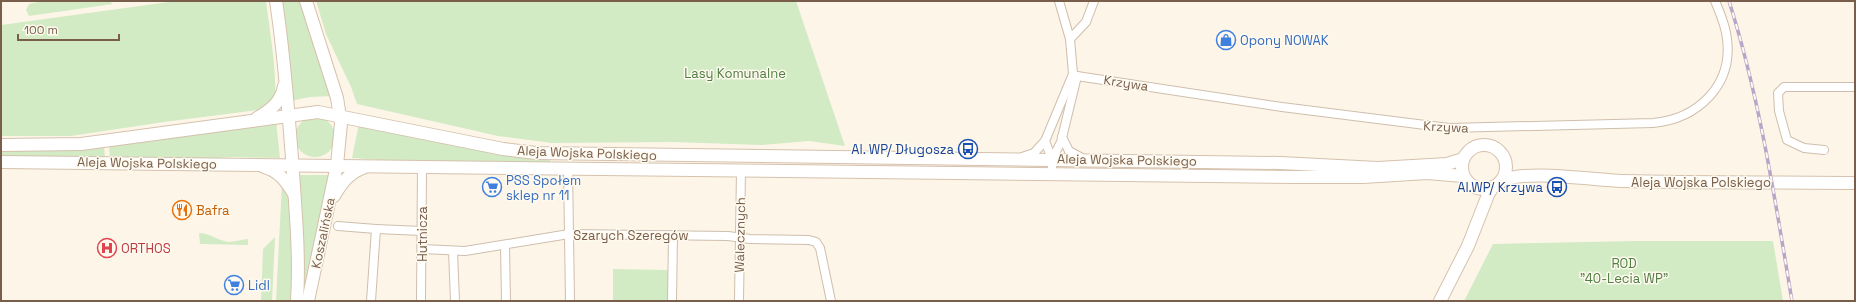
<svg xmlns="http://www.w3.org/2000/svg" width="1856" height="302" font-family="'Space Grotesk',sans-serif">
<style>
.green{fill:#d2ebc5}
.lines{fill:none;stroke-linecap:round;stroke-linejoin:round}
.street-casing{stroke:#cfbead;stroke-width:10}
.secondary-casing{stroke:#d5c1ad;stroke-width:14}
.street{stroke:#fff;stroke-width:8}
.secondary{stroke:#fff;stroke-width:12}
.rail-casing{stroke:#baa5c8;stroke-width:3.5}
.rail{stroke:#fffaef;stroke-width:2;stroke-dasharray:6;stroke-linecap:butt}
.labels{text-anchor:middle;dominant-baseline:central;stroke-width:3;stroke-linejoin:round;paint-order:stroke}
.shop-label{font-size:13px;fill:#366cbe;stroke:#fffaef;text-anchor:start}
.park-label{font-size:13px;fill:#507e42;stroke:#fffaef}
.street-label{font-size:13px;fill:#785e4b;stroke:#fffaef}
.transit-label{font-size:13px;fill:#164399;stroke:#fffaef;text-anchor:end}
.food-label{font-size:13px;fill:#c56008;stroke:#fffaef;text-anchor:start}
.health-label{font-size:13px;fill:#be3a42;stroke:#fffaef;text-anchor:start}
</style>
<rect width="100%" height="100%" fill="#fdf6e8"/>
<g class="green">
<polygon points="42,1 109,1 113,4 29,16 26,10 29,4"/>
<path d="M176,1h90c2,16 13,85 8,95 -4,8 -8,10 -16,14l-94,12 -93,14h-70v-111z"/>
<polygon points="280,1 302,1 332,96 310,97 290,101"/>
<polygon points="316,1 796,1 845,146 809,141 762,145 672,142 552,143 498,136 357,104 351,87 326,34"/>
<circle cx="315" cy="137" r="20"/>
<polygon points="276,121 280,158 235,157 180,160 110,159 109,145"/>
<polygon points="359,123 550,157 550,164 422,163 352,158"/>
<polygon points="104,145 105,159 1,158 1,149"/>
<polygon points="297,175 331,175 310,282 300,301"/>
<polygon points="282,182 292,200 292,301 276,301"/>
<path d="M199,233c10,0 20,8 30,9 7,0 13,-3 19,-3v6l-48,-1z"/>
<polygon points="275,237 272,301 261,301 263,249"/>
<polygon points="1634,241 1773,241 1783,301 1464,301 1493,244"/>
<polygon points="613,269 669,270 668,301 613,301"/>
</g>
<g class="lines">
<defs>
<g id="street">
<path d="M1059,1l11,38 3,35 4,2 205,31 167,21 204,-5c44,-4 80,-37 74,-84 -1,-13 -7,-26 -12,-38"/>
<polyline points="1070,39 1086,22 1094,1"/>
<polyline points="1062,137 1069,151 1082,158"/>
<polyline points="1045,141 1052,159 1052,174"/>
<polyline points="1824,150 1804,148 1787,140 1779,111 1778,93 1784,87 1855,87"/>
<polyline points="1022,157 1034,153 1045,141 1073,74"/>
<polyline points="1052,159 1061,142 1077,76"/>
<polyline points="568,168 570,301"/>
<polyline points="338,226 376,229"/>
<polyline points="505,245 506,301"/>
<polyline points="422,249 465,251 569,234 728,236 750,239 809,240 816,242 820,248 831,301"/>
<polyline points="453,251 455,301"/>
<polyline points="371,301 376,229 422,231"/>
<polyline points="421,301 422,166"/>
<polyline points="672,301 673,235"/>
<polyline points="739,301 741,170"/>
</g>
<g id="secondary">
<path d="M276,1c8,52 12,105 16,157 3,48 8,95 5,143"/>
<polyline points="306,1 337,98 341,123 337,165 308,301"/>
<path d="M257,118c14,-8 24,-16 27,-32"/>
<circle cx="1484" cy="167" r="22"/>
<polyline points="1,145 81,144 318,112 503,149 536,153 1280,163 1378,168 1447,164 1463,159"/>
<polyline points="1,162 1294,177 1363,177 1427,173 1463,176"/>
<path d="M264,167c15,4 22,14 30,27"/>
<path d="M1502,181c23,-12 90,-1 120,0 77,2 155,1 233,2"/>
<path d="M334,196c8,-14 16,-24 31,-29"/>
<polyline points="1440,301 1468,246 1488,195 1492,188"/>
</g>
</defs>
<use href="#street" class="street-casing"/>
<use href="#secondary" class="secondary-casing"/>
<use href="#street" class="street"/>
<use href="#secondary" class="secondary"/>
<defs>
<path id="rail" d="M1729,1c31,98 46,199 63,300"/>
</defs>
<use href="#rail" class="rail-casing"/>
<use href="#rail" class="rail"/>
</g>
<defs>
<symbol id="shop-ring" viewBox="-11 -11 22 22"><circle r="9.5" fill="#fffaef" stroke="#3f7fe0" stroke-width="1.5"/><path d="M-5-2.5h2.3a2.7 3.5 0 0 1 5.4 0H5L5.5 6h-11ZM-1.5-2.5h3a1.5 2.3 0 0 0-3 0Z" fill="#3f7fe0"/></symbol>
<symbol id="bus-ring" viewBox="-11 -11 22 22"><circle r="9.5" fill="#fffaef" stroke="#1a4fb4" stroke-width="1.5"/><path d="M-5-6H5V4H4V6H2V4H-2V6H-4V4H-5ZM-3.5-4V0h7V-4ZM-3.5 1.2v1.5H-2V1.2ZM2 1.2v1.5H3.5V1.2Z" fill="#1a4fb4"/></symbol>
<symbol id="supermarket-ring" viewBox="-11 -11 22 22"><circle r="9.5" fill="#fffaef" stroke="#3f7fe0" stroke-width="1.5"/><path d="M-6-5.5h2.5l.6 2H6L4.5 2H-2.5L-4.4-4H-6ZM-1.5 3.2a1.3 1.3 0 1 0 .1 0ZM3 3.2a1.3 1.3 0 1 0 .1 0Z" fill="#3f7fe0"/></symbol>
<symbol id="restaurant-ring" viewBox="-11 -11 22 22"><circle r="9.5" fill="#fffaef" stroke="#e8710a" stroke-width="1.5"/><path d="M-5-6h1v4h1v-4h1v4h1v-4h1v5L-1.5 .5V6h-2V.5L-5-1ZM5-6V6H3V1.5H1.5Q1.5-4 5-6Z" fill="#e8710a"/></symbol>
<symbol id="hospital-ring" viewBox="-11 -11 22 22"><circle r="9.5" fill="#fffaef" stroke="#e0444e" stroke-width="1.5"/><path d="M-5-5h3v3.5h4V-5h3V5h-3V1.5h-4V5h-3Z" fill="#e0444e"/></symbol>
</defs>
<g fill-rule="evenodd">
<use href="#shop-ring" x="1215" y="29" width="22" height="22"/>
<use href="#bus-ring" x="957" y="138" width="22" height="22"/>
<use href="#supermarket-ring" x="481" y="176" width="22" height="22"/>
<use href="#bus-ring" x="1546" y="176" width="22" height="22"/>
<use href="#restaurant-ring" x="171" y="199" width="22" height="22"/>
<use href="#hospital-ring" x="96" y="237" width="22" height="22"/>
<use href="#supermarket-ring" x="223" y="274" width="22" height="22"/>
</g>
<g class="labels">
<g class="shop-label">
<text x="1240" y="40">Opony NOWAK</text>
<text x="506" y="180">PSS Społem<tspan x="506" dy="15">sklep nr 11</tspan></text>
<text x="248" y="285">Lidl</text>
</g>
<g class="park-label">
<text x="735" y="73">Lasy Komunalne</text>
<text x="1624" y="263">ROD<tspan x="1624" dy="15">"40-Lecia WP"</tspan></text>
</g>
<g class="street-label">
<text transform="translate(1126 83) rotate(9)">Krzywa</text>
<text transform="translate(1446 127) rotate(3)">Krzywa</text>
<text transform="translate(587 153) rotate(2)">Aleja Wojska Polskiego</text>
<text transform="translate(1127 160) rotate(1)">Aleja Wojska Polskiego</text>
<text transform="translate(147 163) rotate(1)">Aleja Wojska Polskiego</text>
<text x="1701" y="182">Aleja Wojska Polskiego</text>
<text transform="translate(323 233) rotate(-78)">Koszalińska</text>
<text transform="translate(422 234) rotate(-90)">Hutnicza</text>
<text x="631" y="235">Szarych Szeregów</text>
<text transform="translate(740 235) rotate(-89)">Walecznych</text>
</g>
<g class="transit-label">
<text x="954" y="149">Al. WP/ Długosza</text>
<text x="1543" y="187">Al.WP/ Krzywa</text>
</g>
<g class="food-label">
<text x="196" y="210">Bafra</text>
</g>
<g class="health-label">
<text x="121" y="248">ORTHOS</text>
</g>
</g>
<rect width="1856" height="302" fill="none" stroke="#785e4b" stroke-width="4"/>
<path d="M18 34v6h101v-6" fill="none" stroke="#785e4b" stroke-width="2"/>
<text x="24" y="34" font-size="12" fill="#785e4b" stroke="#fffaef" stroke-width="3" paint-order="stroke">100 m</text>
</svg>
